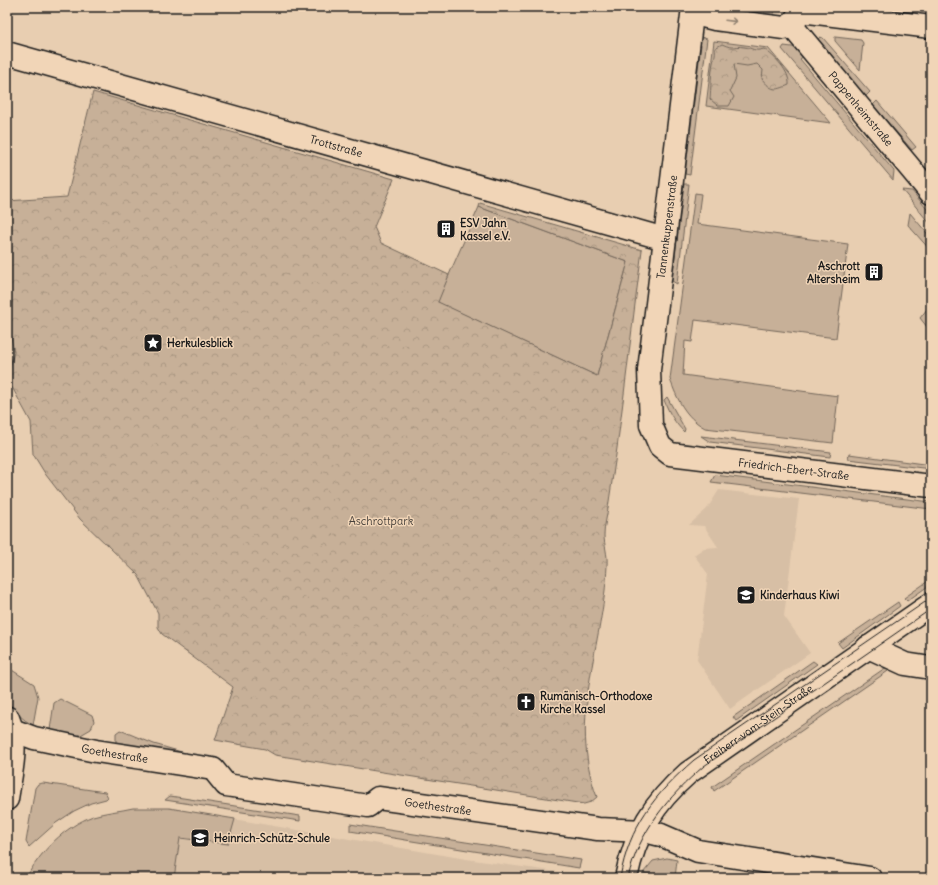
<svg xmlns="http://www.w3.org/2000/svg" width="938" height="885" font-family="Delius,sans-serif">
<style>
.built{fill:#d7bfa5}
.grass{fill:#c7b098;stroke:#72665a}
.forest{fill:url(#forest-crowns);stroke:#72665a}
.lines{fill:none;stroke-linecap:round;stroke-linejoin:round}
.minor-casing{stroke:#1c1c1c;stroke-width:25}
.minor{stroke:#f1d5b7;stroke-width:22}
.tram{stroke:#1c1c1c;stroke-width:1}
.oneway{stroke:#918271}
.labels{text-anchor:middle;dominant-baseline:central;stroke-width:3;stroke-linejoin:round;paint-order:stroke}
.street-label{font-size:11px;fill:#1c1c1c;stroke:#f1d5b7}
.poi-label{font-size:11px;font-weight:bold;fill:#1c1c1c;stroke:#f1d5b7;text-anchor:start}
.park-label{font-size:11px;fill:#47413b;stroke:#f1d5b7}
</style>
<defs>
<pattern id="forest-crowns" width="20" height="18" patternUnits="userSpaceOnUse"><rect width="20" height="18" fill="#c7b098"/><path d="M2 6a3 3 0 1 1 6 0M12 15a3 3 0 1 1 6 0" fill="none" stroke="#aa9782"/></pattern>
</defs>
<rect width="100%" height="100%" fill="#e8ceb1"/>
<filter id="ink" filterUnits="userSpaceOnUse"><feTurbulence type="fractalNoise" baseFrequency=".025" numOctaves="2"/><feDisplacementMap in="SourceGraphic" scale="8" xChannelSelector="R" yChannelSelector="G"/><feConvolveMatrix kernelMatrix="1 2 1 2 8 2 1 2 1" color-interpolation-filters="sRGB"/></filter>
<g filter="url(#ink)">
<g class="built">
<polygon points="719,490 799,499 784,616 810,653 730,709 697,660 708,574 694,555 704,548 718,547 704,526 689,525 707,509"/>
<polygon points="133,808 169,808 466,859 580,875 587,878 26,878 48,847 70,828 94,816"/>
</g>
<g class="grass">
<polygon points="720,7 775,7 773,20 719,13"/>
<polygon points="698,36 707,39 690,175 685,174 701,45 697,43"/>
<polygon points="820,37 823,38 870,92 866,96 858,95 814,43"/>
<polygon points="835,37 861,40 863,43 860,70 835,41"/>
<polygon points="714,41 768,48 831,123 706,106"/>
<polygon points="784,46 800,48 805,55 800,59 894,171 893,180 782,49"/>
<polygon points="877,101 916,147 912,150 873,105"/>
<polygon points="684,184 689,184 677,284 672,281"/>
<polygon points="902,190 912,191 931,214 931,225"/>
<path d="M695,193l6,1 -4,30 151,20 -12,94 -141,-18 -3,22 -7,-1 -2,34 155,21 -5,47 -128,-15c-20,-11 -28,-29 -35,-49z"/>
<polygon points="479,207 628,262 597,376 437,302"/>
<polygon points="910,213 931,238 931,251 908,225"/>
<polygon points="931,304 931,332 920,318"/>
<path d="M667,397l18,32 -1,3c-9,-9 -15,-19 -20,-32z"/>
<polygon points="701,436 831,452 830,457 710,442"/>
<polygon points="849,454 931,465 931,469 848,459"/>
<polygon points="715,475 931,502 931,509 711,482"/>
<polygon points="931,579 931,584 907,601 904,598"/>
<polygon points="898,602 900,606 842,648 838,643"/>
<polygon points="813,661 817,664 736,721 733,717"/>
<path d="M7,667l27,17 4,13 -5,28c-9,-4 -23,-17 -26,-27 -2,-9 0,-22 0,-31z"/>
<polygon points="885,668 891,669 714,791 712,787"/>
<polygon points="60,699 92,715 94,721 91,729 79,736 50,730 54,703"/>
<polygon points="120,730 154,744 192,755 116,744 116,733"/>
<polygon points="43,783 105,792 108,797 106,799 91,803 74,811 56,823 29,847 26,842 35,788 38,784"/>
<polygon points="170,796 300,816 300,821 165,800"/>
<path d="M133,808h36l66,11 -7,25 -48,-6 -6,40h-148c15,-27 38,-51 67,-62 13,-4 27,-5 40,-8z"/>
<polygon points="350,824 581,860 579,868 350,831"/>
<polygon points="667,858 677,860 675,878 643,873 653,861"/>
</g>
<g class="forest">
<path d="M722,44c13,6 11,1 22,3 10,1 9,5 20,2 11,8 26,22 25,36 -14,6 -17,6 -27,-6l1,-9 -6,-6 -10,2 -13,-2 2,14 -6,13 4,6 -5,9h-11l-8,-7c1,-10 1,-27 3,-36 1,-6 3,-8 2,-15z"/>
<path d="M93,92l301,87 -20,48 7,16 68,32 -11,27 159,74 31,-114 -149,-55 1,-4 162,47c-9,66 -16,132 -25,198 -3,20 -6,40 -9,60 -1,8 -4,18 -4,27 0,10 4,20 3,30 -3,80 -40,152 -10,232l-6,5 -7,2 -309,-49 -10,-6 -50,-9 18,-53 -71,-53 -4,-7v-14l-20,-38 -58,-56 -34,-44 -13,-21 -2,-32 -24,-44 7,-26 -7,-34v-117l60,-4z"/>
</g>
<g class="lines">
<defs>
<g id="minor">
<path id="s1" d="M693,7l-44,363 2,55 9,21 10,8 261,32"/>
<polyline points="698,7 703,16 715,19 784,28 791,25 799,14"/>
<polyline points="801,11 931,27"/>
<path id="s2" d="M791,25l140,168"/>
<path id="s3" d="M7,53l658,186"/>
<polyline points="868,647 905,664 931,668"/>
<path id="s4" d="M7,728l27,10 62,13 117,18 13,16 142,21 10,-8 220,31 47,2 16,4 37,16 172,27"/>
<path d="M7,799c4,-27 12,-55 1,-81"/>
<path id="s5" d="M626,878c9,-45 28,-75 62,-105l243,-169"/>
</g>
</defs>
<use href="#minor" class="minor-casing"/>
<use href="#minor" class="minor"/>
<g class="tram">
<path d="M620,878c9,-52 35,-84 74,-118l237,-162"/>
<path d="M628,878c11,-47 40,-81 76,-112l227,-157"/>
</g>
</g>
<defs><path id="oneway-shaft" d="M-6 0H5M1.5-3L5.5 0L1.5 3" fill="none" stroke-width="1.6" stroke-linecap="round" stroke-linejoin="round"/></defs>
<use class="oneway" href="#oneway-shaft" transform="translate(731 21) rotate(7)"/>
</g>
<defs>
<symbol id="building-square" viewBox="-11 -11 22 22"><rect x="-9" y="-9" width="18" height="18" rx="4" fill="#1c1c1c" stroke="#f1d5b7"/><path d="M-4-6H4V6H1V3H-1V6H-4ZM-2.5-4.3h1.7v1.8h-1.7ZM.8-4.3h1.7v1.8H.8ZM-2.5-1h1.7V.8h-1.7ZM.8-1h1.7V.8H.8Z" fill="#fff"/></symbol>
<symbol id="sight-square" viewBox="-11 -11 22 22"><rect x="-9" y="-9" width="18" height="18" rx="4" fill="#1c1c1c" stroke="#f1d5b7"/><path d="M0-6L1.8-2.2L6-1.7L2.9 1.2L3.7 5.4L0 3.3L-3.7 5.4L-2.9 1.2L-6-1.7L-1.8-2.2Z" fill="#fff"/></symbol>
<symbol id="school-square" viewBox="-11 -11 22 22"><rect x="-9" y="-9" width="18" height="18" rx="4" fill="#1c1c1c" stroke="#f1d5b7"/><path d="M0-5L7-2L0 1L-7-2ZM-4 1L0 2.5L4 1V4Q0 6-4 4Z" fill="#fff"/></symbol>
<symbol id="church-square" viewBox="-11 -11 22 22"><rect x="-9" y="-9" width="18" height="18" rx="4" fill="#1c1c1c" stroke="#f1d5b7"/><path d="M-1.2-6h2.4v3.5h3.3v2.4h-3.3V6h-2.4V-.1h-3.3v-2.4h3.3Z" fill="#fff"/></symbol>
</defs>
<g fill-rule="evenodd">
<use href="#building-square" x="435" y="218" width="22" height="22"/>
<use href="#building-square" x="863" y="261" width="22" height="22"/>
<use href="#sight-square" x="142" y="332" width="22" height="22"/>
<use href="#school-square" x="735" y="584" width="22" height="22"/>
<use href="#church-square" x="515" y="691" width="22" height="22"/>
<use href="#school-square" x="189" y="827" width="22" height="22"/>
</g>
<g class="labels">
<g class="street-label">
<text stroke="none"><textPath href="#s2" startOffset="109">Pappenheimstraße</textPath></text>
<text stroke="none"><textPath href="#s3" startOffset="342">Trottstraße</textPath></text>
<text transform="translate(667 227) rotate(-83)">Tannenkuppenstraße</text>
<text stroke="none"><textPath href="#s1" startOffset="581">Friedrich-Ebert-Straße</textPath></text>
<text stroke="none"><textPath href="#s5" startOffset="210">Freiherr-vom-Stein-Straße</textPath></text>
<text stroke="none"><textPath href="#s4" startOffset="111">Goethestraße</textPath></text>
<text stroke="none"><textPath href="#s4" startOffset="448">Goethestraße</textPath></text>
</g>
<g class="poi-label">
<text x="460" y="223">ESV Jahn<tspan x="460" dy="13">Kassel e.V.</tspan></text>
<text x="860" y="266" text-anchor="end">Aschrott<tspan x="860" dy="13">Altersheim</tspan></text>
<text x="167" y="343">Herkulesblick</text>
<text x="760" y="595">Kinderhaus Kiwi</text>
<text x="540" y="696">Rumänisch-Orthodoxe<tspan x="540" dy="13">Kirche Kassel</tspan></text>
<text x="214" y="838">Heinrich-Schütz-Schule</text>
</g>
<g class="park-label">
<text x="381" y="521">Aschrottpark</text>
</g>
</g>
<rect width="938" height="885" fill="none" stroke="#f1d5b7" stroke-width="24"/>
<rect x="12" y="12" width="914" height="861" fill="none" stroke="#1c1c1c" stroke-width="1.5" filter="url(#ink)"/>
</svg>
